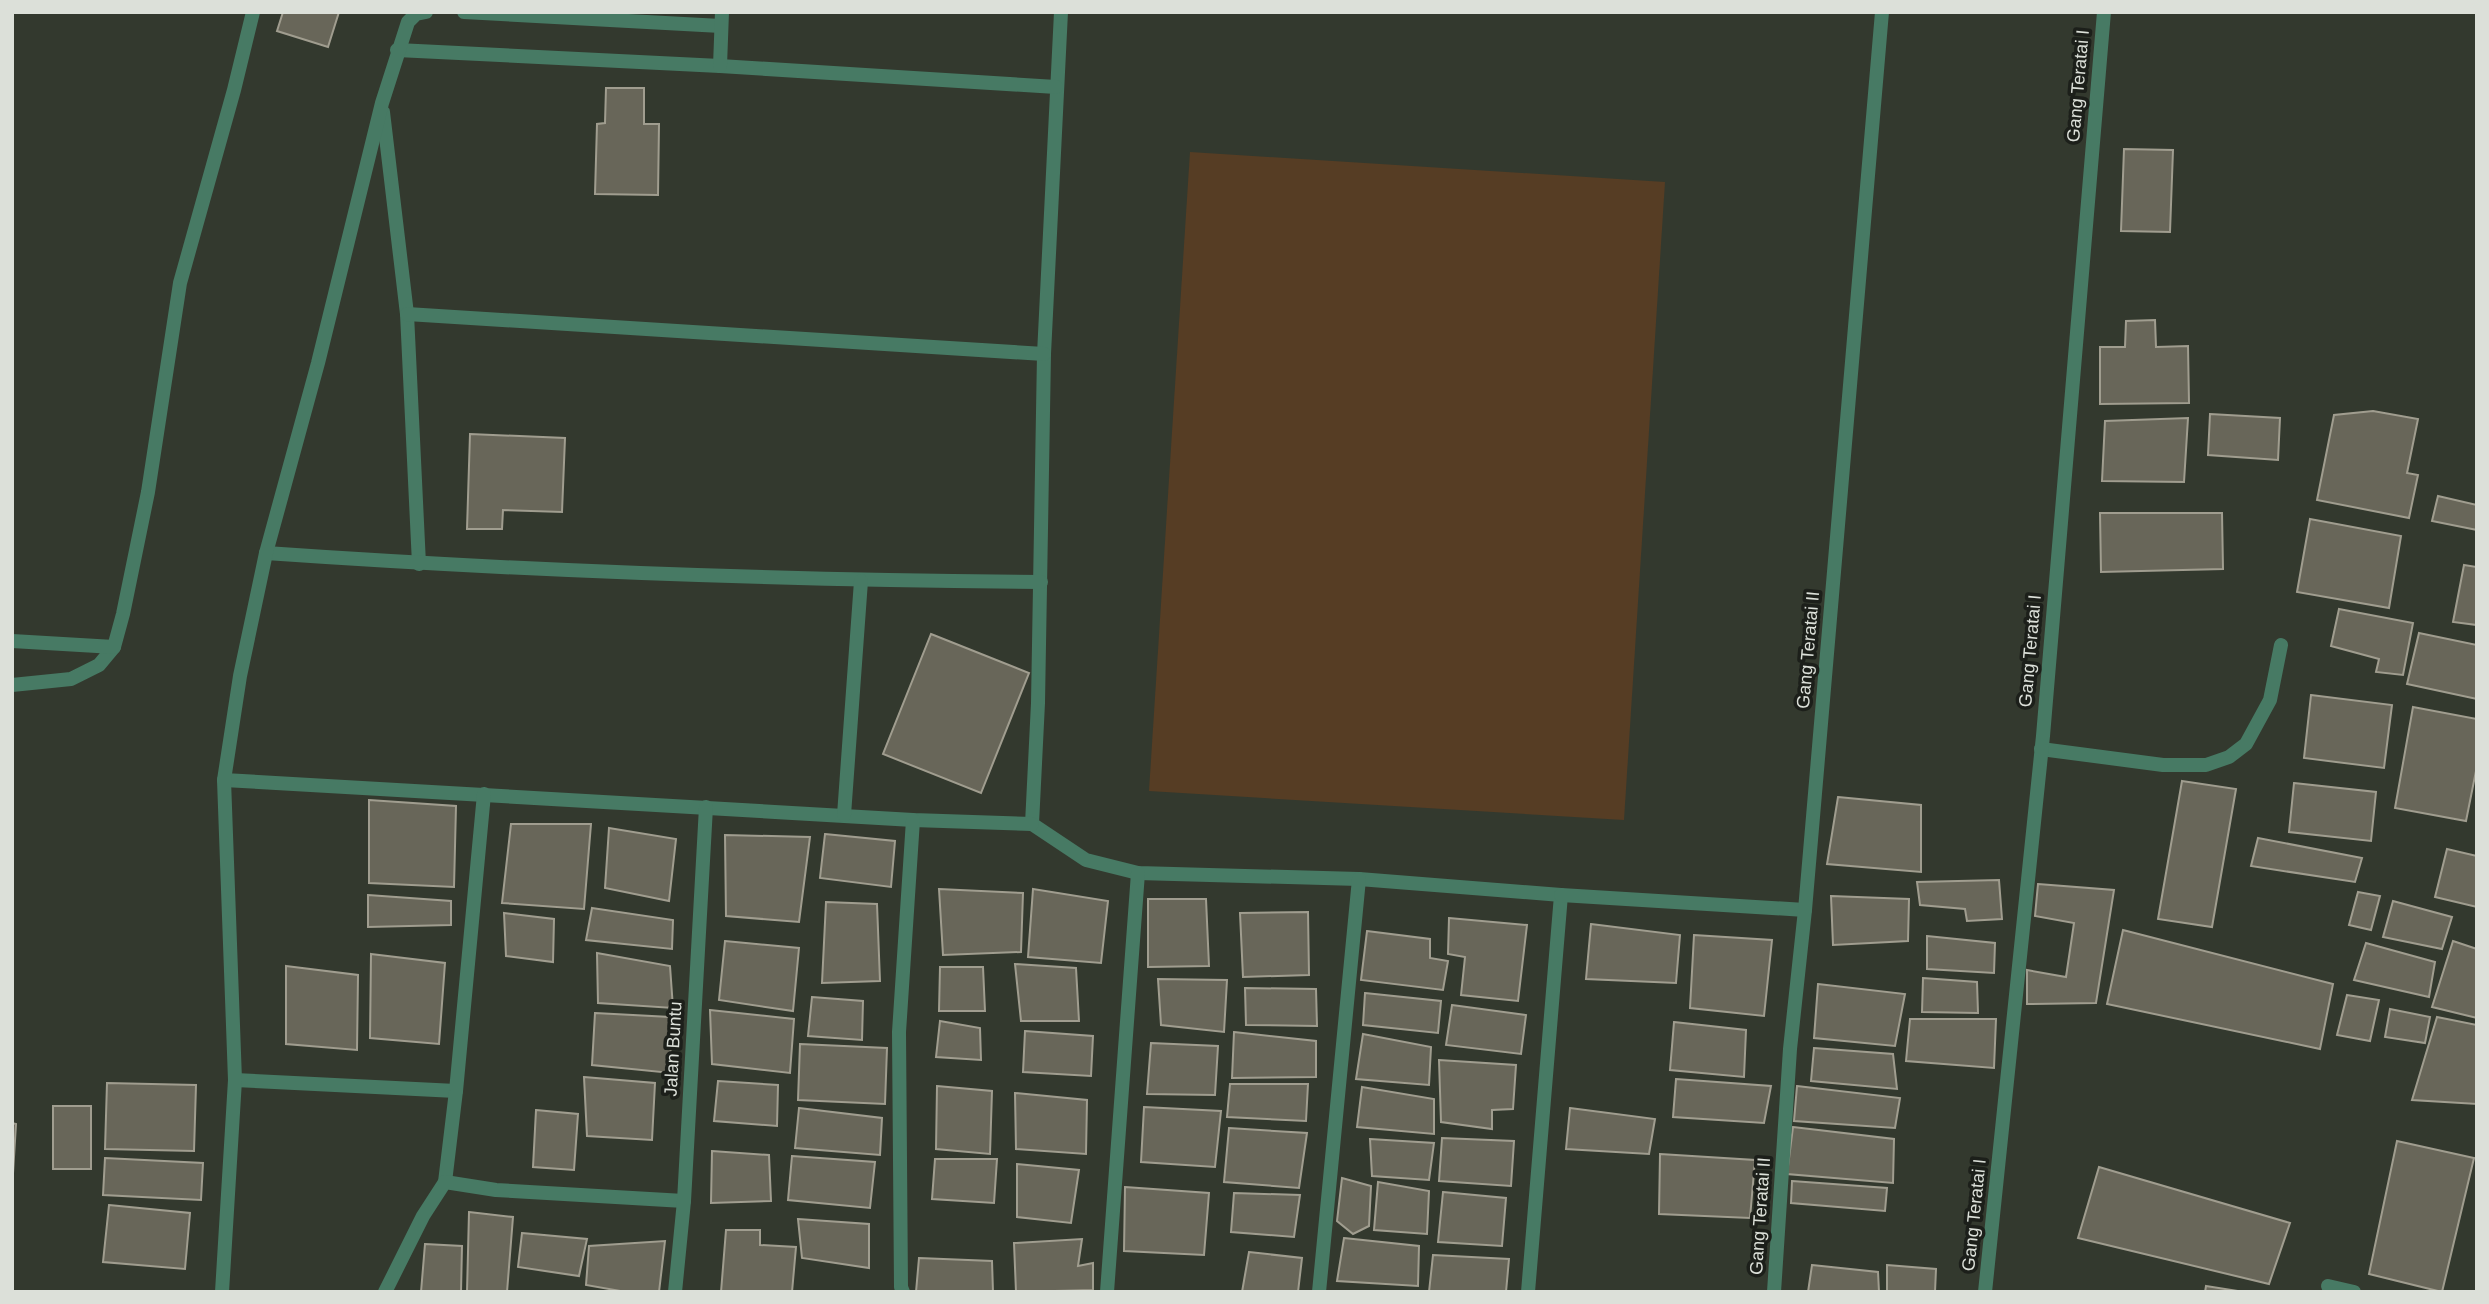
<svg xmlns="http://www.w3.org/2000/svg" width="2489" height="1304" font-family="Helvetica,sans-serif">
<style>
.green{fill:#563d24}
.building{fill:#686659;stroke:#a09d8f;stroke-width:2}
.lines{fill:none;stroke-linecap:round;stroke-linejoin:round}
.service{stroke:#477a64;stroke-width:14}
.minor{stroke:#477a64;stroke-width:14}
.labels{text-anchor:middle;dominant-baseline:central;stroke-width:7;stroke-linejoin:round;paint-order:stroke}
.street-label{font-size:18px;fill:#dce0d9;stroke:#1c1f1a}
</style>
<rect width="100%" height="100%" fill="#33392e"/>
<polygon class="green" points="1190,152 1665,182 1624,820 1149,791"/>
<g class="building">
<polygon points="283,12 339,12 328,47 277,31"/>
<polygon points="606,88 644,88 644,124 659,124 658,195 595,194 597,124 605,123"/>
<polygon points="2124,149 2173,150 2170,232 2121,231"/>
<polygon points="2155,320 2156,347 2188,346 2189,403 2100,404 2100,347 2125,347 2126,321"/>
<polygon points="2373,411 2418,419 2407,473 2418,475 2409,518 2317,500 2334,415"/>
<polygon points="2210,414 2280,418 2278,460 2208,455"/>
<polygon points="2188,418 2184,482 2102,481 2105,421"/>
<polygon points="470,434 565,438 562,512 503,510 502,529 467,529"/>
<polygon points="2438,496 2477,505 2477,530 2432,521"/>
<polygon points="2100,513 2222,513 2223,569 2101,572"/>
<polygon points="2310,519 2401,536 2389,608 2297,592"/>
<polygon points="2464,565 2477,567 2477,625 2453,622"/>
<polygon points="2339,609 2413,623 2403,675 2376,672 2379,659 2331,646"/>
<polygon points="2419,633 2477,645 2477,699 2407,684"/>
<polygon points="931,634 1029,673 981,793 883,754"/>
<polygon points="2311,695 2392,705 2384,768 2304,758"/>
<polygon points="2413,707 2477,719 2477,766 2466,821 2395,808"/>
<polygon points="2182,781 2236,789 2212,927 2158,919"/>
<polygon points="2294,783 2376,792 2371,841 2289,832"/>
<polygon points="1838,797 1921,805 1921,872 1827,864"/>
<polygon points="369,800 456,806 454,887 369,883"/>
<polygon points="511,824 591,824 584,909 502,903"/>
<polygon points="609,828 676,839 669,901 605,888"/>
<polygon points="825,834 895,841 891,887 820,878"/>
<polygon points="725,835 810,837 799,922 726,916"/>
<polygon points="2258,838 2362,858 2355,882 2251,866"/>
<polygon points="2447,849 2477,856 2477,907 2435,897"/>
<polygon points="1999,880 2002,919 1967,921 1965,909 1920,905 1917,882"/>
<polygon points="2038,884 2114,890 2096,1003 2027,1004 2027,970 2066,977 2074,923 2035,916"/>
<polygon points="939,889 1023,893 1021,952 943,955"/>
<polygon points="1033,889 1108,901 1101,963 1028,957"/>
<polygon points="2358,892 2380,896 2371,930 2349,925"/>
<polygon points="368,895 451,901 451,925 368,927"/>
<polygon points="1831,896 1909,899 1908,941 1833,945"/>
<polygon points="1148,899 1206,899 1209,966 1148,967"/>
<polygon points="2393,901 2452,917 2442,949 2383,937"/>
<polygon points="826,902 877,904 880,981 822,983"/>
<polygon points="592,908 673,920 672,949 586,940"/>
<polygon points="1308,912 1309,975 1243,977 1240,913"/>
<polygon points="504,913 554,919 553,962 506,956"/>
<polygon points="1449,918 1527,925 1518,1001 1461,995 1465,957 1448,954"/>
<polygon points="1591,924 1680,935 1676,983 1586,979"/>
<polygon points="2123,930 2333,984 2320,1049 2107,1004"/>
<polygon points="1367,931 1430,939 1430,958 1448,961 1443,990 1361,980"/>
<polygon points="1694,935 1772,940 1764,1016 1690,1008"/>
<polygon points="1927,936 1995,943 1994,973 1927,969"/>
<polygon points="725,941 799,948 793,1011 719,1000"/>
<polygon points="2453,941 2477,949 2477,1018 2432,1007"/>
<polygon points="2366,943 2435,962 2429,997 2354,980"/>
<polygon points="597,953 670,966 673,1008 598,1003"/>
<polygon points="371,954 445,963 439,1044 370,1038"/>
<polygon points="1015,964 1076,968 1079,1021 1021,1021"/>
<polygon points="286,966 358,975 357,1050 286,1044"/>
<polygon points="940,967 983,967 985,1011 939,1011"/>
<polygon points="1923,978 1977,982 1978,1013 1922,1012"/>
<polygon points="1158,979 1227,980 1224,1032 1161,1025"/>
<polygon points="1818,984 1905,994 1895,1046 1814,1038"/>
<polygon points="1245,988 1316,989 1317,1026 1246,1025"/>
<polygon points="1365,993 1441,1001 1438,1033 1363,1025"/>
<polygon points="2347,995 2379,1000 2370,1041 2337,1035"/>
<polygon points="812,997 863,1001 862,1040 808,1036"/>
<polygon points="1452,1005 1526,1015 1521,1054 1446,1045"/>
<polygon points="2390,1009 2430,1017 2425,1043 2385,1037"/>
<polygon points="710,1010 794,1019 790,1073 712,1064"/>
<polygon points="595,1013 670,1017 671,1073 592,1065"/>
<polygon points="2437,1017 2477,1025 2477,1104 2412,1100"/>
<polygon points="1910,1019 1996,1019 1994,1068 1906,1061"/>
<polygon points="940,1021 980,1028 981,1060 936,1057"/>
<polygon points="1674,1022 1746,1030 1744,1077 1670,1070"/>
<polygon points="1025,1031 1093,1036 1091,1076 1023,1072"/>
<polygon points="1234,1032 1316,1041 1316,1077 1232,1078"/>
<polygon points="1363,1034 1431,1047 1429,1085 1356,1079"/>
<polygon points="1151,1043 1218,1046 1215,1095 1147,1094"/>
<polygon points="800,1044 887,1048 885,1104 798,1100"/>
<polygon points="1814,1048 1893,1054 1897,1089 1811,1081"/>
<polygon points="1439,1060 1516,1065 1513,1109 1492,1110 1492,1129 1441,1122"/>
<polygon points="584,1077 655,1083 652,1140 587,1136"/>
<polygon points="1676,1079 1771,1086 1764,1123 1673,1117"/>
<polygon points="718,1081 778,1085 777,1126 714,1121"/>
<polygon points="107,1083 196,1085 194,1151 105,1149"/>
<polygon points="1230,1084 1308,1084 1306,1121 1227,1117"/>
<polygon points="937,1086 992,1091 990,1154 936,1149"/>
<polygon points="1797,1086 1900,1098 1895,1128 1794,1121"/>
<polygon points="1362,1087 1434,1099 1434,1134 1357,1127"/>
<polygon points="1015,1093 1087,1100 1086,1154 1016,1149"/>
<rect x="53" y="1106" width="38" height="63"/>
<polygon points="1144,1107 1221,1111 1215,1167 1141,1162"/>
<polygon points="799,1108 882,1118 880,1155 795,1148"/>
<polygon points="1570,1108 1655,1119 1649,1154 1566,1149"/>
<polygon points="536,1110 578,1114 574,1170 533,1167"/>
<polygon points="12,1123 16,1124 12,1190"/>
<polygon points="1793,1127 1894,1139 1893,1183 1787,1174"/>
<polygon points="1229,1128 1307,1133 1299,1188 1224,1182"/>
<polygon points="1442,1138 1514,1141 1511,1186 1439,1181"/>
<polygon points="1370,1139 1434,1143 1429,1180 1372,1176"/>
<polygon points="2397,1141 2474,1158 2442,1292 2369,1274"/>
<polygon points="712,1151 769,1155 771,1201 711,1203"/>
<polygon points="1660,1154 1755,1160 1750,1218 1659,1214"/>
<polygon points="792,1156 875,1162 870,1208 788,1200"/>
<polygon points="105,1158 203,1163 201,1200 103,1195"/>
<polygon points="935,1159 997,1159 994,1203 932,1199"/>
<polygon points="1017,1164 1079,1170 1071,1223 1017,1217"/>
<polygon points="2099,1167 2290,1223 2269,1284 2078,1238"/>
<polygon points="1342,1178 1371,1186 1369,1226 1353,1234 1337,1221"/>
<polygon points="1792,1181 1887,1188 1885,1211 1791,1203"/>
<polygon points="1378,1182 1429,1191 1427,1234 1374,1230"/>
<polygon points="1125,1187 1209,1193 1204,1255 1124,1251"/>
<polygon points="1443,1192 1506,1198 1502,1246 1438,1242"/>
<polygon points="1234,1193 1300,1195 1294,1237 1231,1232"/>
<polygon points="109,1205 190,1213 185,1269 103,1262"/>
<polygon points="469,1212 513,1217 507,1292 467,1292"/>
<polygon points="798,1219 869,1224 869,1268 802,1258"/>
<polygon points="726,1230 760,1230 760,1245 796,1247 792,1292 721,1292"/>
<polygon points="522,1233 587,1239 579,1276 518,1267"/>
<polygon points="1344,1238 1419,1246 1418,1286 1337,1281"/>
<polygon points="1082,1239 1078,1266 1093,1263 1093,1290 1016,1292 1014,1243"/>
<polygon points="665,1241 659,1292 626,1292 586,1285 589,1246"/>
<polygon points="425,1244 462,1246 461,1292 421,1292"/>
<polygon points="1249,1252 1302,1258 1298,1292 1242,1292"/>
<polygon points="1433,1255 1509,1259 1506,1292 1429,1292"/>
<polygon points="919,1258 992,1261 993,1292 916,1292"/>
<polygon points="1812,1265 1878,1272 1879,1292 1808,1292"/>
<polygon points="1887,1265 1936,1269 1935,1292 1887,1292"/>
<polygon points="2206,1286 2244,1292 2205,1292"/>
</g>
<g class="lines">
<g class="service">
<polyline points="12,685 71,679 99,665 114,647"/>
<polyline points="2328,1286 2354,1292"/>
</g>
<g class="minor">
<polyline points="464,12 721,26"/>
<polyline points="1061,12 1044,354 1038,703 1032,824 1086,860 1138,873 1359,879 1561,895 1528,1292"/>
<polyline points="397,50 720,66 1056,87"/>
<polyline points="720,66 722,12"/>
<polyline points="383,112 407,314 419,564"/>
<polyline points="407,314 1044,354"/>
<path d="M266,553c258,18 517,27 775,29"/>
<polyline points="12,641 114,647 123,614 148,492 180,283 234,90 253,12"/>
<polyline points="2041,749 2163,765 2206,765 2229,757 2246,744 2270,700 2281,645"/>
<polyline points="224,780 913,820 1032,824"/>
<polyline points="844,815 861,581"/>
<polyline points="1561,895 1805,910"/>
<polyline points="235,1080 456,1091"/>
<polyline points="445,1182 456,1091 484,794"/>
<polyline points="222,1292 235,1080 224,780 240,676 266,553 318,363 382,103 408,22 416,14 426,12"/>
<polyline points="385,1292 423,1216 445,1182 496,1190 684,1201"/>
<polyline points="675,1292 684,1201 706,807"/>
<polyline points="903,1292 901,1287 899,1032 913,820"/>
<polyline points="1107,1292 1138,873"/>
<polyline points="1319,1292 1359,879"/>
<polyline points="1774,1292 1790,1049 1805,910 1882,12"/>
<polyline points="1985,1292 2043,736 2104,12"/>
</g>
</g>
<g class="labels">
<g class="street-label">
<text transform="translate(2078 86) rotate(-85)">Gang Teratai I</text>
<text transform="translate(1808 650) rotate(-85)">Gang Teratai II</text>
<text transform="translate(2030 651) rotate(-85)">Gang Teratai I</text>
<text transform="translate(673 1049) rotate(-87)">Jalan Buntu</text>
<text transform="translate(1974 1215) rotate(-84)">Gang Teratai I</text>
<text transform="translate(1760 1216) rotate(-86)">Gang Teratai II</text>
</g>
</g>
<rect width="2489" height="1304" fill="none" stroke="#dce0d9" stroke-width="28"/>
</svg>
